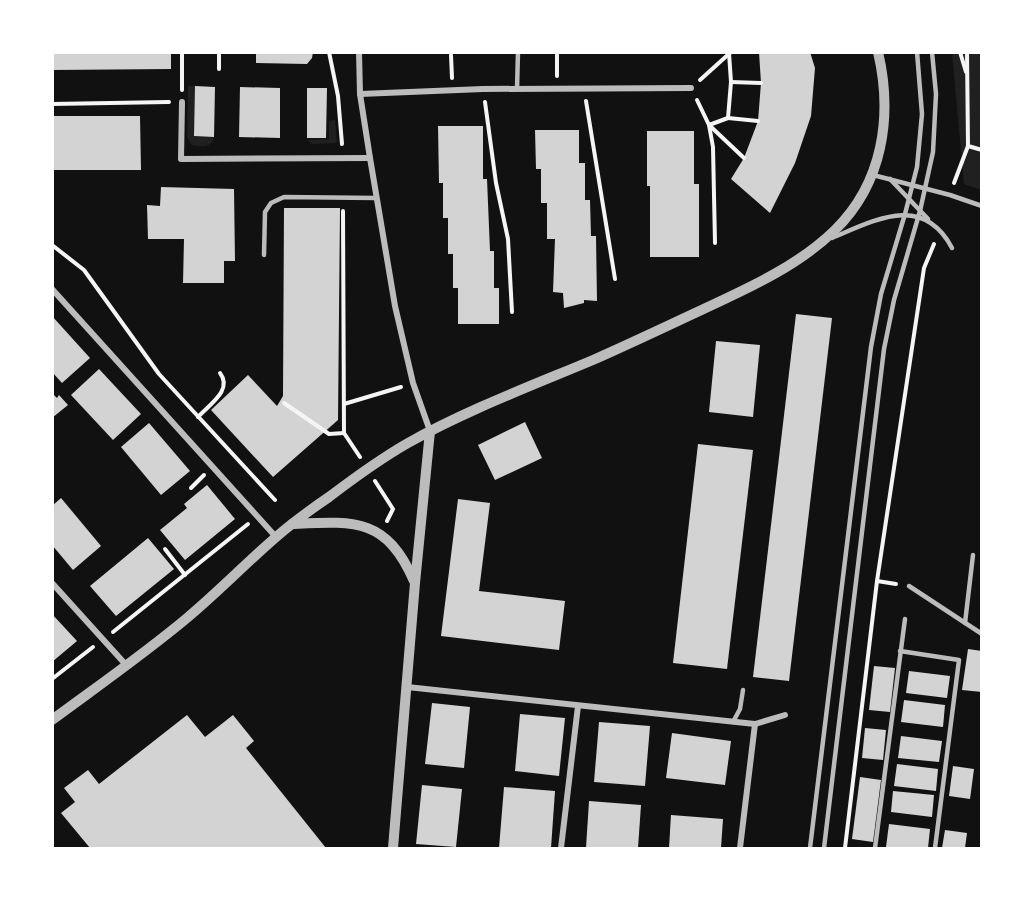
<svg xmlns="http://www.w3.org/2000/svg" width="1034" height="901" font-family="Lato,sans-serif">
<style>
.green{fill:#202020}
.building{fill:#d3d3d3}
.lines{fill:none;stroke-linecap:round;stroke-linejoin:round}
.path{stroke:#f5f5f5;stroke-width:4}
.service{stroke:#bcbcbc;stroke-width:4.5}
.minor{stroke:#bcbcbc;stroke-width:6}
.tertiary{stroke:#bcbcbc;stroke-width:10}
</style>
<rect width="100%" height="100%" fill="#111"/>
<g class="green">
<polygon points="952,53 981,53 981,190 964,184"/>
<path d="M188,86h7l-1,50 20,1c-2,11 -12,10 -22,8l-5,-8z"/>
<polygon points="335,120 337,143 312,144 307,140 329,139 329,121"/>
</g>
<g class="building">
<polygon points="52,52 171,52 171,69 52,70"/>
<polygon points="256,52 313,52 312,58 307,64 256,63"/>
<polygon points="759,52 810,52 815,68 811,116 795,163 770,213 731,179 744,158 758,121 761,83"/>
<polygon points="195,86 215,87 214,137 194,136"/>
<polygon points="240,87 280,88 280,138 239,137"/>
<polygon points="307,88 327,88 326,138 307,138"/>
<polygon points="52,116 140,116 141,170 52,170"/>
<polygon points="438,126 483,126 483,179 487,179 490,251 494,251 494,288 499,288 499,324 458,324 458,288 453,288 453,254 448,254 448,218 443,218 443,183 439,183"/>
<polygon points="535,130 579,130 579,163 585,163 585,200 590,200 591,236 596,236 597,301 584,300 584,303 564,308 563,293 553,292 555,239 547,239 547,203 541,203 541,169 536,169"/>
<polygon points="647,131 694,131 694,184 699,184 699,257 650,257 650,186 647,186"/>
<polygon points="161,187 234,189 235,261 224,261 224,283 183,283 184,239 148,239 147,205 160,206"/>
<polygon points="284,208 340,208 338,420 273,477 211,410 248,375 277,406 283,396"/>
<polygon points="796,314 832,318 789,681 753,677"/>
<polygon points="52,316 90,358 62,383 52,372"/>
<polygon points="716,341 760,345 753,417 709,412"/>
<polygon points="99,369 141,414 113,440 71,395"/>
<polygon points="52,393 57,398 59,395 68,405 52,418"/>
<polygon points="525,422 542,458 495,480 478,445"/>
<polygon points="149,423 190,471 161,495 121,447"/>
<polygon points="698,444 753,450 727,669 673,663"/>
<polygon points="207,485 235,519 185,560 160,530 187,508 184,504"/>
<polygon points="61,498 101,546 73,570 52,545 52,506"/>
<polygon points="458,499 490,503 479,591 565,601 559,650 441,636"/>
<polygon points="148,538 174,569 116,616 90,586"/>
<polygon points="52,614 77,641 52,662"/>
<polygon points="968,649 982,651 982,692 962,690"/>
<polygon points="874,666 895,668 890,712 869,710"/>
<polygon points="909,671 950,676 947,698 906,693"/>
<polygon points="904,700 945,705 943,727 901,722"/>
<polygon points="432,703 470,707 464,768 425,764"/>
<polygon points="520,714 565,718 559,776 515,771"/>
<polygon points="187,715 205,737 233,715 254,741 246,748 326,848 90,848 61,813 75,802 64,788 88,770 99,784"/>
<polygon points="599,722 650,726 645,786 594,782"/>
<polygon points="865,728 886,730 883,760 862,758"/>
<polygon points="672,733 731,741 725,785 666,778"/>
<polygon points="901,736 942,741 939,762 898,758"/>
<polygon points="897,764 938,769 936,791 894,786"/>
<polygon points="953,766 974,769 970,799 949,796"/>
<polygon points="860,777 881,780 873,842 852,839"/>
<polygon points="422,785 462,789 456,847 416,844"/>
<polygon points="504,787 555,791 551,848 499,848"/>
<polygon points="893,791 934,795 932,817 891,812"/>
<polygon points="589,801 641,805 638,848 586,848"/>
<polygon points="671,815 723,819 721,848 669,848"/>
<polygon points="889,824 930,829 928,848 886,847"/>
<polygon points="945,830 967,833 965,848 942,848"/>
</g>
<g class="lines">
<g class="path">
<polyline points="182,52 182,90"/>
<polyline points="219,52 219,69"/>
<polyline points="329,52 338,96 342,144"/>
<polyline points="557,52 557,76"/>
<polyline points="960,52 966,72"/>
<polyline points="729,53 731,82 728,118 709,125 744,158"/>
<polyline points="451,55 452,78"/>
<polyline points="700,80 731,52"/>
<polyline points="731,82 761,83"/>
<polyline points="697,100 709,125 713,147 715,243"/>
<polyline points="586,101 615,279"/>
<polyline points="485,102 496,183 508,239 512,312"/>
<polyline points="52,104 169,102"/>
<polyline points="728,118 758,121"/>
<polyline points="968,146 982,150"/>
<polyline points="954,183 968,146 967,52"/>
<polyline points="343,211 344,433 360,457"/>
<polyline points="52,245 84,270 159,374 275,500"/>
<polyline points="284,403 329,434 344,433"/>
<polyline points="344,404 401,387"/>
<path d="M198,417c12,-13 35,-27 22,-44"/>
<polyline points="375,481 393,509 387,521"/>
<polyline points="191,488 204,475"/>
<polyline points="165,549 185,575"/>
<polyline points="877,581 896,584"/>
<polyline points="113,632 248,524"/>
<polyline points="52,679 93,647"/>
<polyline points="845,848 877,581 924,268 934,244"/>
</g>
<g class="service">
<polyline points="517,89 518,52"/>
<polyline points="873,175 950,195 982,206"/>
<polyline points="890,179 928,219"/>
<path d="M832,238c43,-18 91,-45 120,10"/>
<polyline points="264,255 265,212 271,203 284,197 376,198"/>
<polyline points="909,586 982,634"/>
<polyline points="965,623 973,555"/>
<polyline points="900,651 959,660 935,848"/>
<polyline points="733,722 740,709 743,690"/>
<polyline points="810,848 871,347 881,294 905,214 917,167 922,114 917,52"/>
<polyline points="824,848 884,349 894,300 920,211 933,152 936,94 932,52"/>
<polyline points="875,848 905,619"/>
</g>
<g class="minor">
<polyline points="359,52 360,94 370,158 395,306 413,383 430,431"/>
<polyline points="360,94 483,89 691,88"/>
<polyline points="182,102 181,159 370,158"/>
<polyline points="52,289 276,537"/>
<polyline points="52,583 127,666"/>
<polyline points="407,687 755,724 785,715"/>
<polyline points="561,848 578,706"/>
<polyline points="740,848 755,724"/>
</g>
<g class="tertiary">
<path d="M292,524c62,-3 94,-7 122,57"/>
<path d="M52,720c46,-34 92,-66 135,-102 31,-26 58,-54 88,-80 17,-15 35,-28 54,-41 25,-19 51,-38 79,-54 59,-33 123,-57 185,-83 34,-15 68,-31 102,-47 49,-23 101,-45 140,-83 48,-47 58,-114 43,-178"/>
<polyline points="393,848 415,583 430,431"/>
</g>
</g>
<rect width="1034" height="901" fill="none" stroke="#ffffff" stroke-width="108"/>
</svg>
